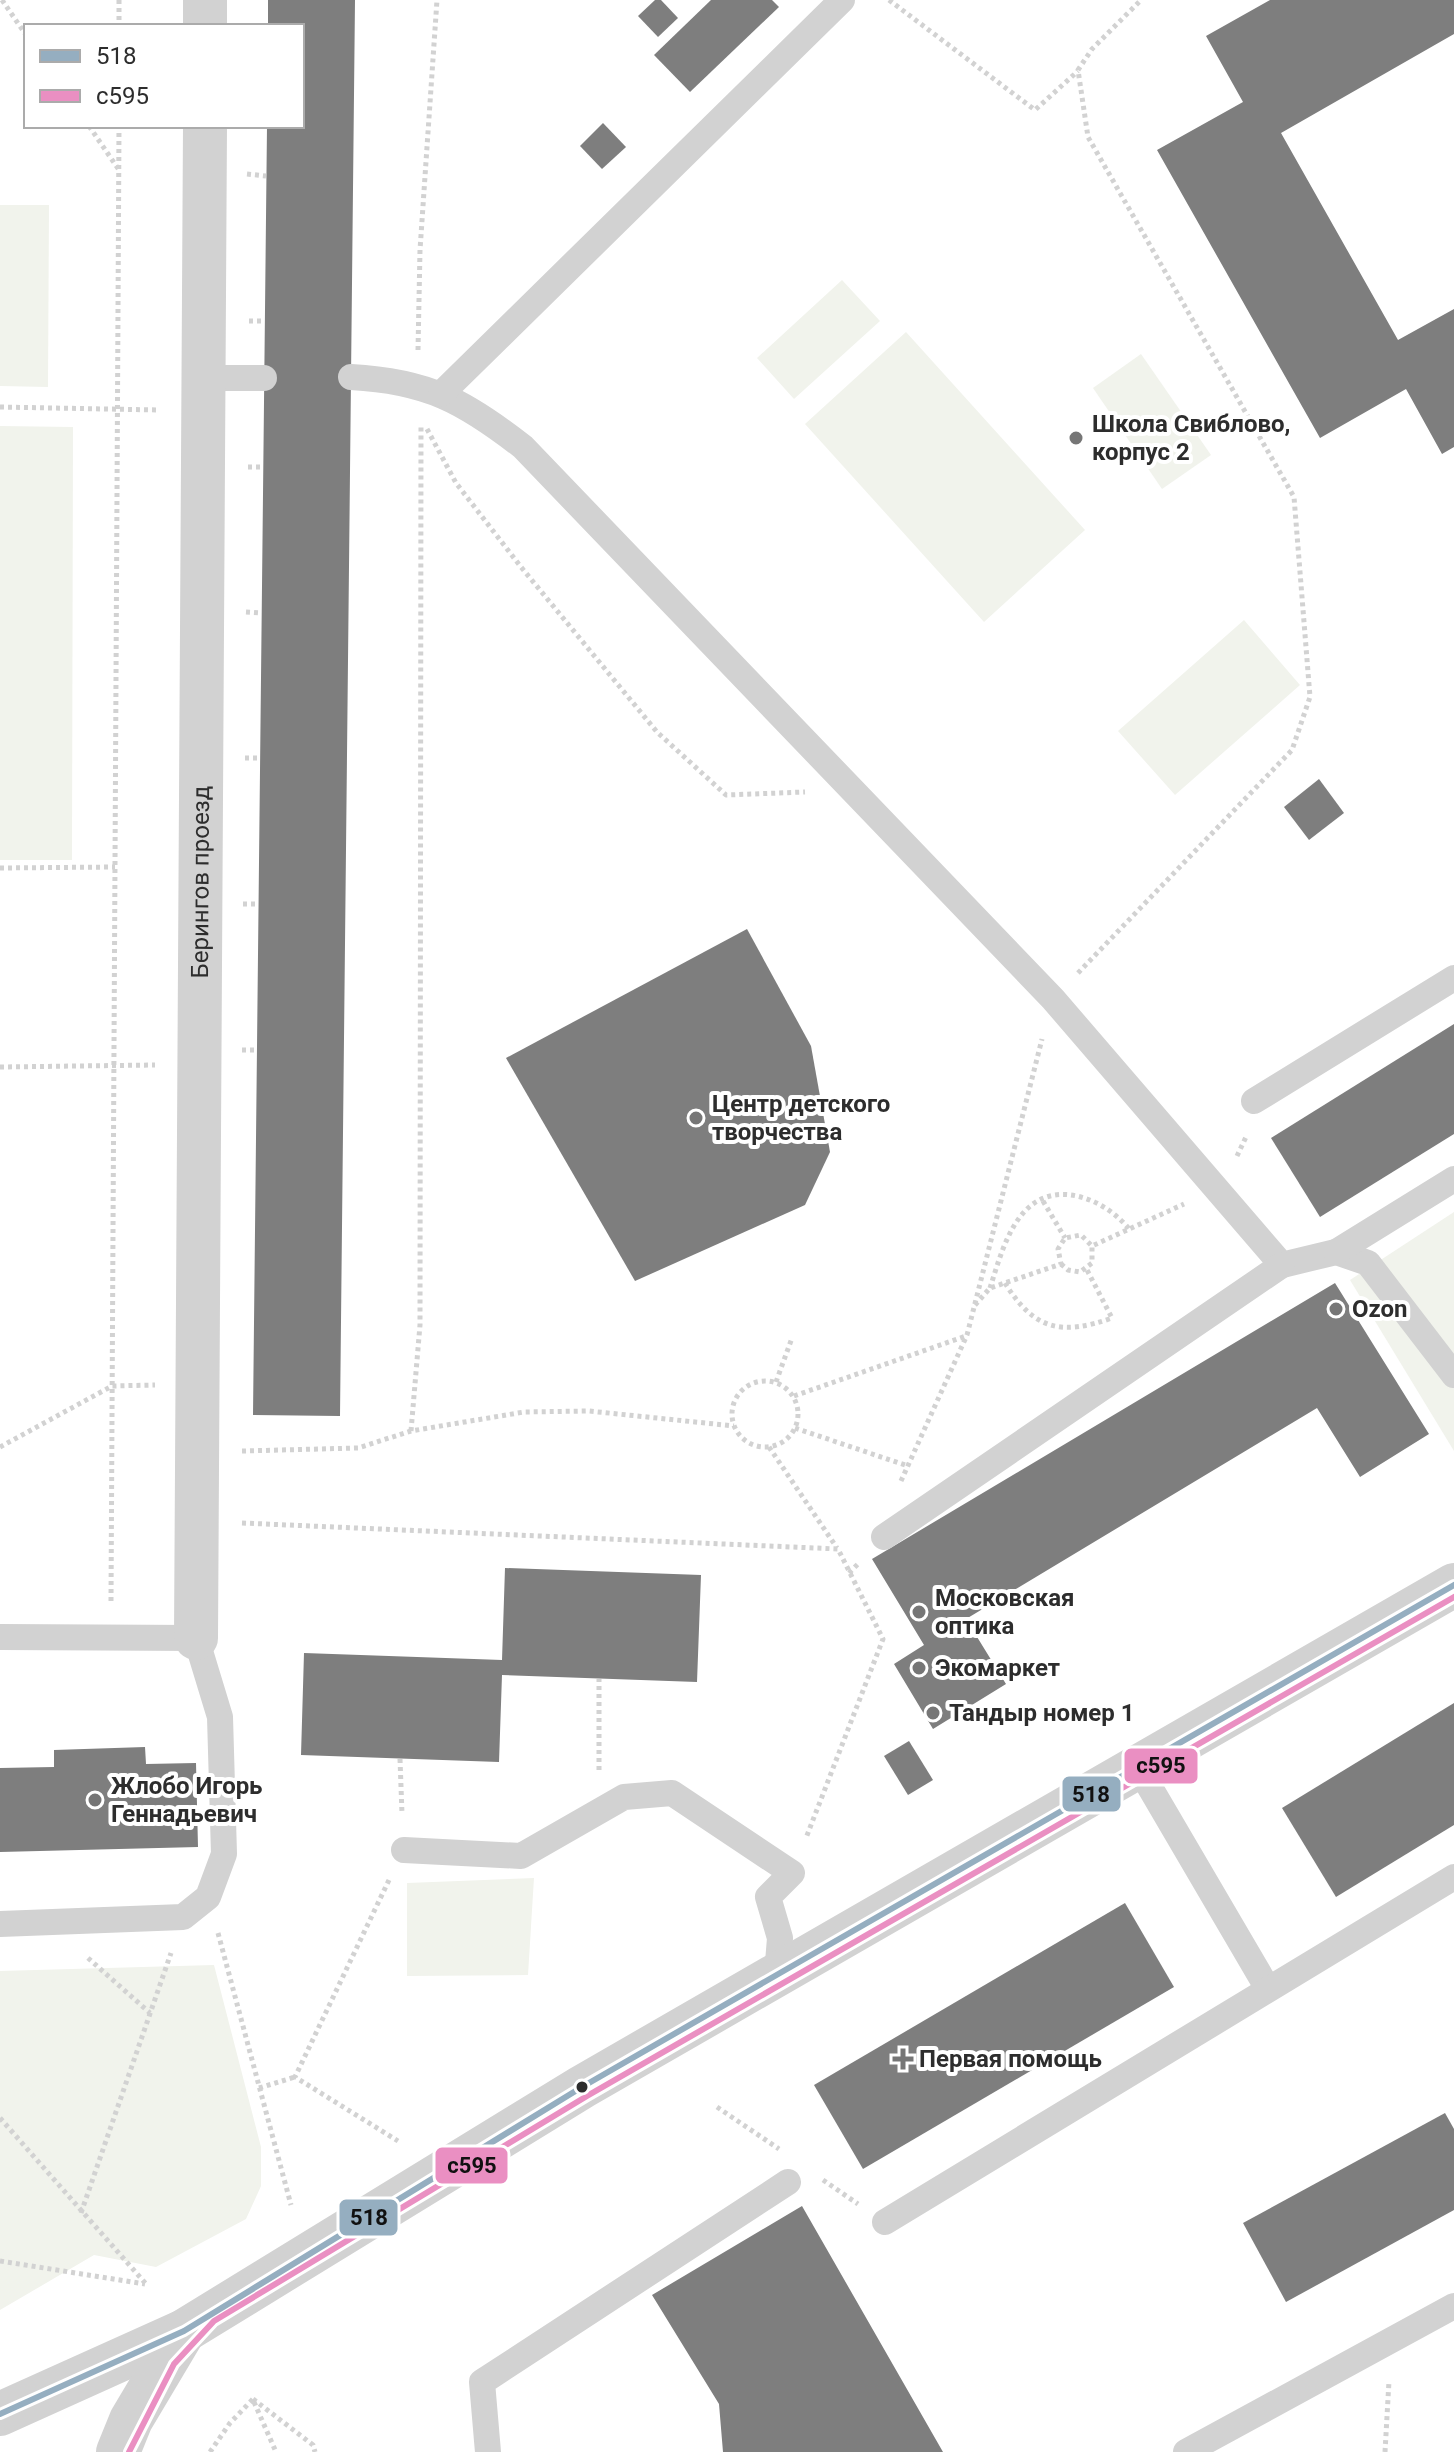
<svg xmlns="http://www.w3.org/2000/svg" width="1454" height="2452" font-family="Roboto,sans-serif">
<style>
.green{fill:#f1f3ec}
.building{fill:#7e7e7e}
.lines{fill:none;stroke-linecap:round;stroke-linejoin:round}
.path{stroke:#d2d2d2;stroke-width:5;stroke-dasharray:4 4;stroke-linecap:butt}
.service{stroke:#d2d2d2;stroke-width:26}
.minor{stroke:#d2d2d2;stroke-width:44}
.tertiary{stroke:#d2d2d2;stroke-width:44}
.bus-1-casing{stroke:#fff;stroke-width:12}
.bus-2-casing{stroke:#fff;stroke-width:12}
.bus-1{stroke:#95aec0;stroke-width:6}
.bus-2{stroke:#ea8fc2;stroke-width:6}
.poi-dot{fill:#767676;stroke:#fff;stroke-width:3}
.bus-dot{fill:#2d2d2d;stroke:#fff;stroke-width:3}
.labels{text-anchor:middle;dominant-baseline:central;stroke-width:8;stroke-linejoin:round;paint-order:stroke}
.poi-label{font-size:24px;font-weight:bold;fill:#2d2d2d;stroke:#fff;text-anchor:start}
.street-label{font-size:24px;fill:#2d2d2d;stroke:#fff}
.line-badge{stroke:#fff;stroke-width:3}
.pale-badge-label{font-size:22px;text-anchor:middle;font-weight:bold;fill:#111}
</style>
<rect width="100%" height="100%" fill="#fff"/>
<g class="green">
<polygon points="0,205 49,205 48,387 0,386"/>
<polygon points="842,280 880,321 794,399 757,358"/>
<polygon points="906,332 1085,530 984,622 805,424"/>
<polygon points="1141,354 1211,455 1162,489 1093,388"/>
<polygon points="0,426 73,427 72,860 0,860"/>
<polygon points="1244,620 1300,685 1175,795 1118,731"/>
<polygon points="1454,1212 1454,1451 1350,1280"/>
<polygon points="534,1878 528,1975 407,1976 407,1883"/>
<polygon points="214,1965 261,2147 261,2186 246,2219 156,2267 94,2255 0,2310 0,1971"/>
</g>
<g class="building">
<polygon points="268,0 355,0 340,1416 253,1415 267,126 302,126 302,26 268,26"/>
<polygon points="655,0 661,0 678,18 658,37 638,16"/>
<polygon points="711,0 772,0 779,7 690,92 654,55"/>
<polygon points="1270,0 1454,0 1454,34 1281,133 1398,340 1454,309 1454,447 1442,454 1406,389 1320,438 1157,150 1243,102 1206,36"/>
<polygon points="603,123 626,147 602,169 580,146"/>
<polygon points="1319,779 1344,813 1309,840 1284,807"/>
<polygon points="747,929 811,1046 830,1152 805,1205 635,1281 506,1058"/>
<polygon points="1454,1024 1454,1134 1320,1217 1271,1138"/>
<polygon points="1335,1283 1429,1434 1360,1477 1317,1408 966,1619 1006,1684 933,1729 894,1664 924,1645 872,1559"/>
<polygon points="505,1568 701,1575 697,1682 502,1675 499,1762 301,1755 304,1653 502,1660"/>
<polygon points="1454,1703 1454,1825 1336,1897 1282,1808"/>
<polygon points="909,1741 933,1780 908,1795 884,1756"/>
<polygon points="145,1747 146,1764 196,1763 198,1847 0,1852 0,1768 54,1767 54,1750"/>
<polygon points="1125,1903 1174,1987 863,2169 814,2085"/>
<polygon points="1445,2113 1454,2129 1454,2210 1286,2302 1243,2223"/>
<polygon points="802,2206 943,2452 723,2452 719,2404 652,2295"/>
</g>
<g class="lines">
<g class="path">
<polyline points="2,0 26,35"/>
<polyline points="119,0 119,26"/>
<polyline points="889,0 1035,110 1078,71"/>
<polyline points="89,126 119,170"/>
<polyline points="247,174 266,176"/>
<polyline points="249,321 264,321"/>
<polyline points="418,350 420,250 437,0"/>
<polyline points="0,407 159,410"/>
<polyline points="427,429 456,483 521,567 657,732 726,795 805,792"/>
<polyline points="248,467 263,467"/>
<polyline points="246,612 261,613"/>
<polyline points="245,758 260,758"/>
<polyline points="0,868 115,867"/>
<polyline points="243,904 258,904"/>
<polyline points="1078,973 1292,750 1310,697 1294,497 1088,137 1078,70 1092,49 1141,0"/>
<polyline points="242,1050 257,1050"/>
<polyline points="0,1067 155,1065"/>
<polyline points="1237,1156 1246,1137"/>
<polyline points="1043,1201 1065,1238"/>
<polyline points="1061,1264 1068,1270 1080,1272 1092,1263 1092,1246"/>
<path d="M1005,1283c29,47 56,53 107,35l-26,-50"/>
<path d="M990,1288c8,-25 17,-59 36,-78 31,-32 81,-9 103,19"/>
<polyline points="975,1305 990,1288 1061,1264 1058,1249 1065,1238 1081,1235 1092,1246 1184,1204"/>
<circle cx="765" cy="1414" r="33"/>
<polyline points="776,1382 792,1338"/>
<polyline points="794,1396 966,1336"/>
<polyline points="795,1428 905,1465"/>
<polyline points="411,1431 420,1325 421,424"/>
<polyline points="0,1447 112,1386 155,1385"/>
<polyline points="769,1447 837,1548"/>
<polyline points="242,1451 358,1448 411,1431 524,1412 589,1411 734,1426"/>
<polyline points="901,1481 967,1335 1042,1039"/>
<polyline points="242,1523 838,1549 883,1639 806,1838"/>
<polyline points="849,1573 859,1563"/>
<polyline points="111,1601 119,126"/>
<polyline points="400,1759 402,1814"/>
<polyline points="599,1770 599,1679"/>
<polyline points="389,1880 295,2077 398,2141"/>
<polyline points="218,1933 291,2205"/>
<polyline points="88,1958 150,2013"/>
<polyline points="259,2088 295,2077"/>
<polyline points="717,2107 779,2149"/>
<polyline points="0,2118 146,2284"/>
<polyline points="823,2180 858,2204"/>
<polyline points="81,2213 171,1953"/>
<polyline points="0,2261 145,2284"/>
<polyline points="253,2399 313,2445 315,2452"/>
<polyline points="254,2402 276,2452"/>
<polyline points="210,2452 230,2423 253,2399"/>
<polyline points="1385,2452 1389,2381"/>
</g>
<g class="service">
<path d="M351,377c76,4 113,24 172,70l530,552 229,266 54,-13 32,11 86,112"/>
<polyline points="204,378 264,378"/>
<polyline points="441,394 842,0"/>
<polyline points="1254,1101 1454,978"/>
<polyline points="1336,1252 1454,1179"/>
<polyline points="884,1537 1282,1265"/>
<polyline points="0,1637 196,1638 220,1717 224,1854 208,1897 183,1917 0,1924"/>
<polyline points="1138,1767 1268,1989"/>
<polyline points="404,1850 521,1856 624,1797 672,1793 792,1873 768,1897 780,1938 777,1975"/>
<polyline points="885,2222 1454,1877"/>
<polyline points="488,2452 482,2382 788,2182"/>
<polyline points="1186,2452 1454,2306"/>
</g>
<g class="minor">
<polyline points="205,26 205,0"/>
<path id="s1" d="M196,1638l9,-1512"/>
</g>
<g class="tertiary">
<polyline points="0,2414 184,2331 582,2087 1454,1585"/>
<polyline points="118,2452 131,2420 184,2331"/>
</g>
<defs>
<polyline id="bus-1" points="0,2414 184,2331 582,2087 1454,1585"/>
<polyline id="bus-2" points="129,2452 174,2364 214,2321 587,2096 1454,1597"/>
</defs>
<use href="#bus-1" class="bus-1-casing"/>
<use href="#bus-2" class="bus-2-casing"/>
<use href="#bus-1" class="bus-1"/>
<use href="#bus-2" class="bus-2"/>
</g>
<g class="poi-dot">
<circle cx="1076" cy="438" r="8"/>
<circle cx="696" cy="1118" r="8"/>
<circle cx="1336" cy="1309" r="8"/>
<circle cx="919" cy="1612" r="8"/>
<circle cx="919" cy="1668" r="8"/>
<circle cx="933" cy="1713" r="8"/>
<circle cx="95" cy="1800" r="8"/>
<path d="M899 2047h8v8h8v8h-8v8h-8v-8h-8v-8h8z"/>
</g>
<circle class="bus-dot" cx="582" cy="2087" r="7"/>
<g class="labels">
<g class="poi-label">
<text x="1092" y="424">Школа Свиблово,<tspan x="1092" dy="28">корпус 2</tspan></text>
<text x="712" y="1104">Центр детского<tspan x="712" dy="28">творчества</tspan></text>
<text x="1352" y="1309">Ozon</text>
<text x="935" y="1598">Московская<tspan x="935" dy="28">оптика</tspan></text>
<text x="935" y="1668">Экомаркет</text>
<text x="949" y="1713">Тандыр номер 1</text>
<text x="111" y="1786">Жлобо Игорь<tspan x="111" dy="28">Геннадьевич</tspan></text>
<text x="919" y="2059">Первая помощь</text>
</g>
<g class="street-label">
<text stroke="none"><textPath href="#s1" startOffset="756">Берингов проезд</textPath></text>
</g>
</g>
<g class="line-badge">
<rect x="1123" y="1747" width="76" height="38" rx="8" fill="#ea8fc2"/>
<rect x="1061" y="1775" width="61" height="38" rx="8" fill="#95aec0"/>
<rect x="434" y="2146" width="75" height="39" rx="8" fill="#ea8fc2"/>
<rect x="338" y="2198" width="61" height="39" rx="8" fill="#95aec0"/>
</g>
<g class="pale-badge-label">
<text x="1161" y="1773">с595</text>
<text x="1091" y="1802">518</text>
<text x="472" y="2173">с595</text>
<text x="369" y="2225">518</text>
</g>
<rect x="24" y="24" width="280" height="104" fill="#ffffff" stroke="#ababab" stroke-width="2"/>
<rect x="40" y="50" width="40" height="12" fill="#95aec0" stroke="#ababab" stroke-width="2"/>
<text x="96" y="64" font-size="24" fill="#2d2d2d">518</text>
<rect x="40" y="90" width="40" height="12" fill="#ea8fc2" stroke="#ababab" stroke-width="2"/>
<text x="96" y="104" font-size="24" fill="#2d2d2d">с595</text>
</svg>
